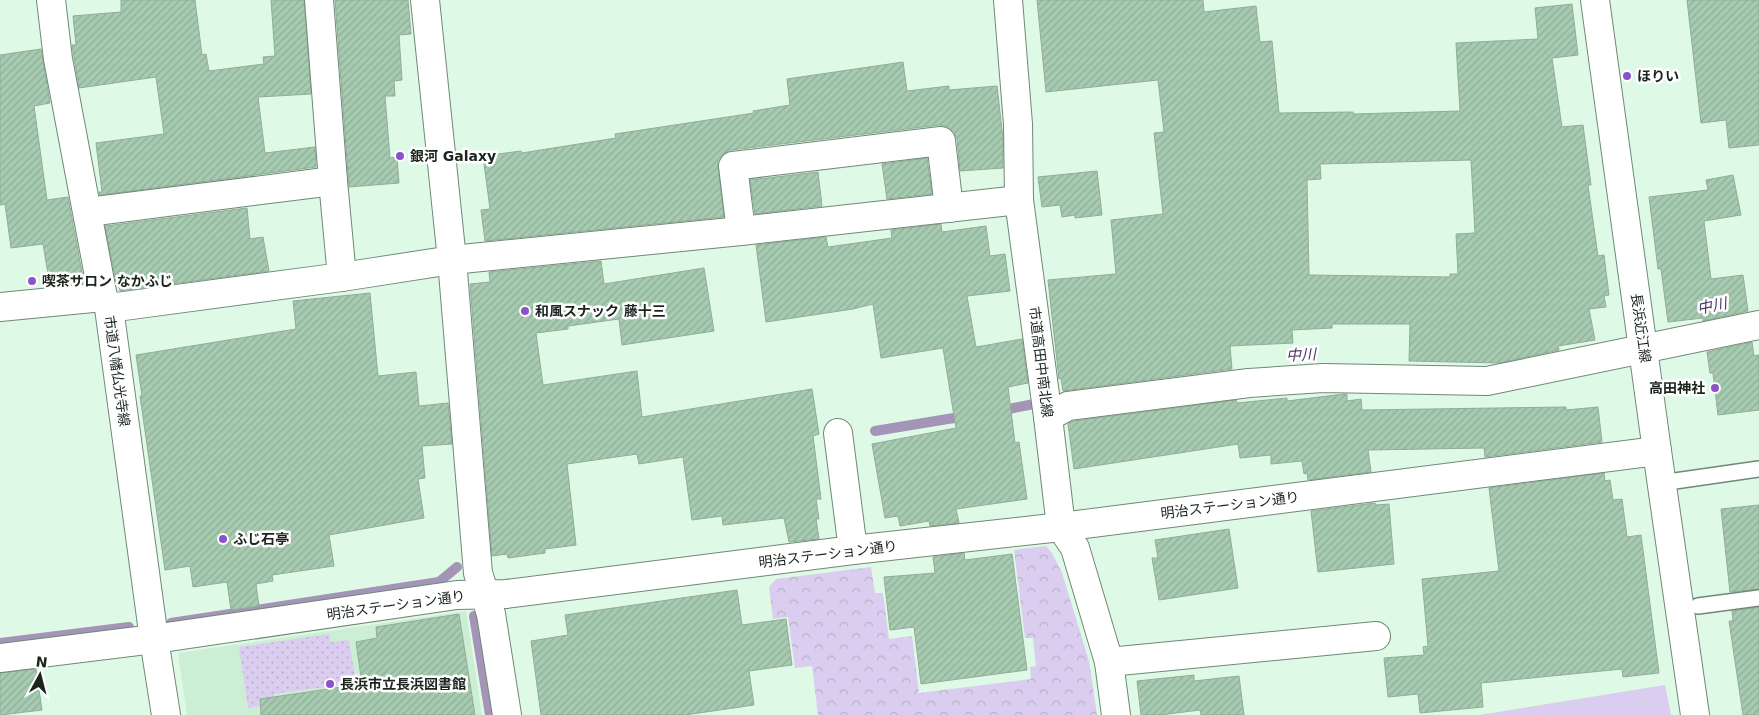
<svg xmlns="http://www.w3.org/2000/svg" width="1759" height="715" font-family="'DejaVu Sans','Noto Sans JP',sans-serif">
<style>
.built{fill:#cceed5}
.grass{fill:#dacdef}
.forest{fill:url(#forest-crowns)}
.garden{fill:url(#garden-dots)}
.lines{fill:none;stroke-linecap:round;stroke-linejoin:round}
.stream{stroke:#a394b8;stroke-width:10}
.building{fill:url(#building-hatch);stroke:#93ac9a;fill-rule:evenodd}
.lane-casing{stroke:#708876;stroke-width:18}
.street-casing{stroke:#708876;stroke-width:30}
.secondary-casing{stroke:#708876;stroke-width:30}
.lane{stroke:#fff;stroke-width:15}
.street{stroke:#fff;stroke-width:28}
.secondary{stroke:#fff;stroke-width:28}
.poi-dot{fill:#8b52c9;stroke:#fefefe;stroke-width:2}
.labels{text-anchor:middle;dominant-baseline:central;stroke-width:5;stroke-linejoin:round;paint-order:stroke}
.poi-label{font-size:14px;font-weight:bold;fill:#1b251e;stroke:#fefefe;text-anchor:start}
.street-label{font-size:14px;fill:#1b251e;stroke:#fefefe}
.water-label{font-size:15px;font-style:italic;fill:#4a3565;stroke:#fefefe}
</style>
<defs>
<pattern id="forest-crowns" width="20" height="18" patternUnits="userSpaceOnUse" patternTransform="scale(1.25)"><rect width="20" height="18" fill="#dacdef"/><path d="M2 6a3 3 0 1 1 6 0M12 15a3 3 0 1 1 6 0" fill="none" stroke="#bab0cc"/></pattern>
<pattern id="garden-dots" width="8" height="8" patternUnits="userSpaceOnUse" patternTransform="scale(1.25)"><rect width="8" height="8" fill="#dacdef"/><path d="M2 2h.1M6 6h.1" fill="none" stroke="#bab0cc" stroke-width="1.8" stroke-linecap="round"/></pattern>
<pattern id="building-hatch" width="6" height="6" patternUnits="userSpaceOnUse" patternTransform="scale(1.25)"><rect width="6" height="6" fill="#a6cbb0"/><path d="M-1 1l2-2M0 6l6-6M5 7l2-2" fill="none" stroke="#8eae97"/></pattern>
</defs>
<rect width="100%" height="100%" fill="#def9e5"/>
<polygon class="built" points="466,611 482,715 187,715 178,653"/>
<polygon class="grass" points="1665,685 1671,715 1479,715"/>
<polygon class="forest" points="1046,546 1052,553 1062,573 1089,661 1097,715 818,715 812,666 795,668 788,617 773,619 769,587 776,579 871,567 875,593 883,593 889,639 912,636 919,693 1031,679 1030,667 1036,666 1033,638 1025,638 1014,550"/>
<polygon class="garden" points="329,634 330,642 349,640 356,683 274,694 274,704 248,708 239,647"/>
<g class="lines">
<g class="stream">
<polyline points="998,411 1034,404"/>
<polyline points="875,431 966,416"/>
<polyline points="474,616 490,715"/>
<polyline points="171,623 439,582 457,567"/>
<polyline points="0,643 129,627"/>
</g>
</g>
<g class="building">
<polygon points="121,0 195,0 202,55 206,54 209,71 264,64 263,57 275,56 271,0 304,0 311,94 258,97 265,153 315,147 316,167 100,195 99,192 102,192 96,143 164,134 156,77 79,88 72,45 76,45 73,16 121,12"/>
<polygon points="335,0 408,0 411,34 399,35 402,80 394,81 395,96 385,96 390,158 397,157 399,183 349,187"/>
<path d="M1037,0h166l1,12 52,-6 4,36 12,-1 7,72 74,-1v2l107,-3 -4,-68 82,-4 -3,-31 37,-4 6,51 -26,3 10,69 21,-2 8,60h-3l10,71 6,-1 5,40 -5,1 2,11 -17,2 6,31 -37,6 1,4 -60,13 -90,-2 1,-37h-78v4l-40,2 1,13 -63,3 2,23 -169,22 -2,-13 -2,1 -11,-99 68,-6 -5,-54 52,-6 -9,-81 10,-1 -6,-52 -112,12zM1471,160l4,73 -19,1 2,40h-8v3l-141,-2 -2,-95 14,-1 -1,-15z"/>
<polygon points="1687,0 1759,0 1759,145 1729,148 1726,120 1701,123"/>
<polygon points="41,49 50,103 34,106 47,200 68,197 84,283 50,286 43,244 11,248 5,204 0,205 0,55"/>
<polygon points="903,62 907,91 949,86 949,90 997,86 1003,138 1003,168 960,171 957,139 954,132 948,127 940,125 731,150 723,154 718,160 718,167 724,217 485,241 481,210 490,209 483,156 521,151 522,153 616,138 615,134 754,113 753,111 790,105 787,79"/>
<polygon points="927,158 932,194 887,199 882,164"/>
<polygon points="1097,171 1102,215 1075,218 1075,215 1062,217 1060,205 1042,207 1038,177"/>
<polygon points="818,172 822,206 755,214 750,180"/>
<polygon points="1733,175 1741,215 1704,221 1711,279 1743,275 1748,311 1703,321 1703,318 1668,322 1661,269 1658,269 1649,197 1708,190 1706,180"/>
<polygon points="247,208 250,239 263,237 269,271 120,291 118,282 116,282 105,226"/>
<polygon points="941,224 942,232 986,226 990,256 1005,254 1010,291 967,296 976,347 1022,339 1028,383 1008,387 1015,443 1019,442 1027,499 956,509 959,523 930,526 929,521 900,526 898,516 885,518 872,444 956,428 943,348 881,358 873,304 853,309 766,322 756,245 826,237 828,247 892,238 891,230"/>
<polygon points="601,261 604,284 704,268 714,331 622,345 619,319 568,326 568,329 536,333 543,385 637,371 642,417 812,389 819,434 813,436 821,499 816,499 819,519 816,519 819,539 789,542 784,518 723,525 722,516 692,520 683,457 639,464 637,454 567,464 576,545 545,549 545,553 508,558 507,554 492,556 470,284 490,282 489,272"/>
<polygon points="370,293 378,376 416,372 419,406 448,403 452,444 422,446 425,478 418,479 424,518 329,535 334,566 272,575 273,581 256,584 259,606 231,610 227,582 193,587 190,566 165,570 144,424 140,396 142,396 136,355 296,329 293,301"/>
<polygon points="1752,342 1754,356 1759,355 1759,410 1718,415 1713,373 1710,373 1707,352"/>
<polygon points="1344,394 1347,394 1347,401 1361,399 1362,410 1566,407 1566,410 1598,407 1602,442 1485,457 1484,448 1368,450 1371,472 1308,480 1307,473 1304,474 1302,461 1271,464 1271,455 1240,458 1238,444 1074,469 1068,424 1073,421 1236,400 1237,403 1287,398 1287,401"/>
<polygon points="1604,473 1605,481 1610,480 1613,500 1622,499 1627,537 1641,535 1659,673 1623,677 1622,669 1481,683 1483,707 1420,713 1418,694 1388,697 1384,658 1424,655 1423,647 1428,646 1422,579 1499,571 1489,488"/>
<polygon points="1375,503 1376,505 1389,504 1394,564 1318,572 1311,511"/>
<polygon points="1759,505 1759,589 1730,592 1721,509"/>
<polygon points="1229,529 1238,588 1159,600 1152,558 1158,558 1155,540"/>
<polygon points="964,553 965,560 1012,554 1027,670 921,684 914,627 890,630 884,577 935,573 933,557"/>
<polygon points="737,590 742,625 786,619 792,665 749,671 754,705 685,715 541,715 531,641 568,635 565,615"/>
<polygon points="1759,607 1759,715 1743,715 1729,621 1733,621 1732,611"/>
<polygon points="459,614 475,715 261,715 260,699 362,684 356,642 377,638 376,627"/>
<polygon points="36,669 42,710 0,715 0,673"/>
<polygon points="1194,675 1194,681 1239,676 1244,715 1201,715 1200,710 1160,715 1141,715 1137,681"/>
</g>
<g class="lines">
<defs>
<g id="lane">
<polyline points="1661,483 1759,469"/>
<polyline points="1698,606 1759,598"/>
</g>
<g id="street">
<polyline points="51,0 58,59 103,297 109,308 154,639 166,715"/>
<polyline points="319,0 333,181 342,277"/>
<polyline points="425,0 452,260 478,573 491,614 507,715"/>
<polyline points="1008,0 1018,124 1019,200 1048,417 1061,527 1075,548 1109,662 1116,715"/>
<polyline points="88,212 333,181"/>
<polyline points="741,231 733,166 941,141 949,208"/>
<polyline points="0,307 103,297"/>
<polyline points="109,308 342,277 452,260 741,231 1019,200"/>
<polyline points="1048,417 1068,406 1249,383 1323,378 1487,381 1759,325"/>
<polyline points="838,433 853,550"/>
<polyline points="0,658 154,639 457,595 506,594 853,550 1061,527 1657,451"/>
<polyline points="1109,662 1376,636"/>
</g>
<polyline id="secondary" points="1595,0 1657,451 1695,715"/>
</defs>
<use href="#lane" class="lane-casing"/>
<use href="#street" class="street-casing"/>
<use href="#secondary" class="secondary-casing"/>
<use href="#lane" class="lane"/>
<use href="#street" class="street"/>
<use href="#secondary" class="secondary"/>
</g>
<g class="poi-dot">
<circle cx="1627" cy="76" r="5"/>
<circle cx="400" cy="156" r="5"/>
<circle cx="32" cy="281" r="5"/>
<circle cx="525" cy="311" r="5"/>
<circle cx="1715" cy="388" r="5"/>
<circle cx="223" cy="539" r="5"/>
<circle cx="330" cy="684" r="5"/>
</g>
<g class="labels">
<g class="poi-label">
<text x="1637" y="76">ほりい</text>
<text x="410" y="156">銀河 Galaxy</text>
<text x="42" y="281">喫茶サロン なかふじ</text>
<text x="535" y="311">和風スナック 藤十三</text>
<text x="1705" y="388" text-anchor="end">高田神社</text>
<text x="233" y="539">ふじ石亭</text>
<text x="340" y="684">長浜市立長浜図書館</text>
</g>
<g class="street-label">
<text transform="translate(1641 328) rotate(82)">長浜近江線</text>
<text transform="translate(1041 362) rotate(83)">市道高田中南北線</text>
<text transform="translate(117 371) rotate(82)">市道八幡仏光寺線</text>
<text transform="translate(1230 505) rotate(-7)">明治ステーション通り</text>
<text transform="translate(828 554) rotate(-7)">明治ステーション通り</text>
<text transform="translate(396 605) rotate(-8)">明治ステーション通り</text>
</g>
<g class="water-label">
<text transform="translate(1712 306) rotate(-12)">中川</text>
<text transform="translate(1301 355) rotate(-3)">中川</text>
</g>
</g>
<g transform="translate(40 675) rotate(7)" stroke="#fefefe" stroke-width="4" paint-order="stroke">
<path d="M0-4L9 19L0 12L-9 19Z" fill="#1b251e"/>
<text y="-8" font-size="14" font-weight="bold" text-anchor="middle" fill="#1b251e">N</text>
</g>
</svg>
